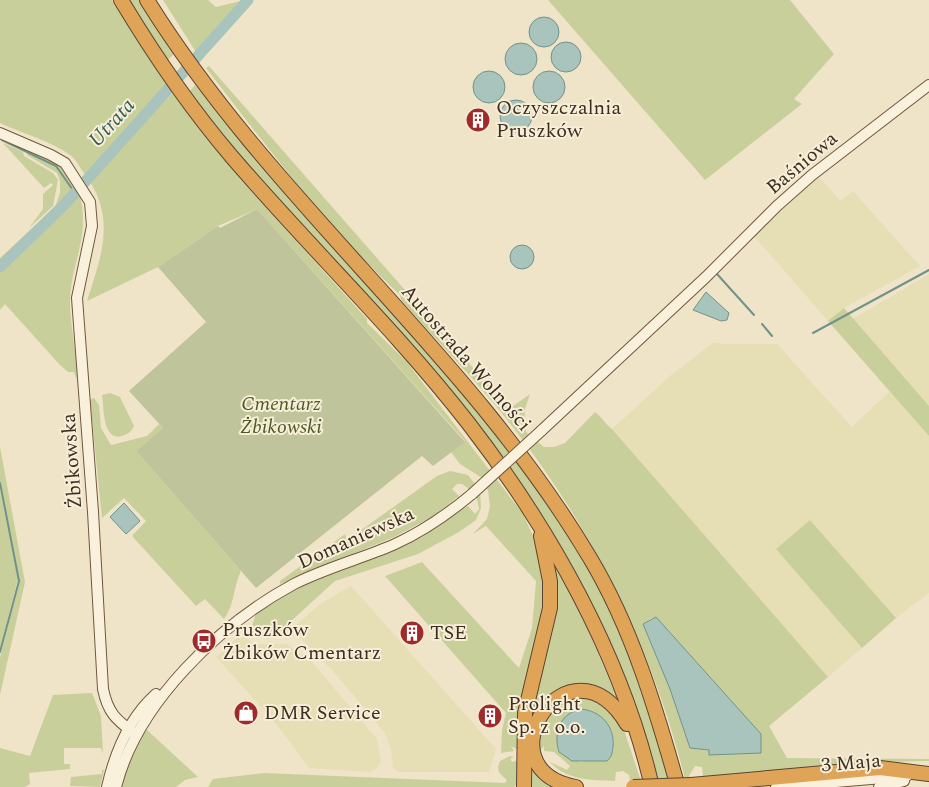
<svg xmlns="http://www.w3.org/2000/svg" width="929" height="787" font-family="Spectral,serif">
<style>
.farmland{fill:#e6deb5}
.green{fill:#c9cf9b;fill-rule:evenodd}
.cemetery{fill:#bfc49a}
.water{fill:#a9c4bc;stroke:#6f938a}
.lines{fill:none;stroke-linecap:round;stroke-linejoin:round}
.stream{stroke:#6f938a;stroke-width:2}
.river{stroke:#a9c4bc;stroke-width:11}
.secondary-casing{stroke:#6f573f;stroke-width:12}
.highway-casing{stroke:#5b4430;stroke-width:16}
.secondary{stroke:#faf1dc;stroke-width:10}
.highway{stroke:#e0a458;stroke-width:14}
.secondary-bridge-casing{stroke:#6f573f;stroke-width:12;stroke-linecap:butt}
.highway-bridge-casing{stroke:#5b4430;stroke-width:16;stroke-linecap:butt}
.secondary-bridge{stroke:#faf1dc;stroke-width:10}
.highway-bridge{stroke:#e0a458;stroke-width:14}
.labels{text-anchor:middle;dominant-baseline:central;stroke-width:4;stroke-linejoin:round;paint-order:stroke}
.poi-label{font-size:20px;fill:#3d2e20;stroke:#f7eed8;text-anchor:start}
.street-label{font-size:20px;fill:#3d2e20;stroke:#f7eed8}
.park-label{font-size:20px;font-style:italic;fill:#4d5a26;stroke:#f7eed8}
.water-label{font-size:21px;font-style:italic;fill:#2f5d5a;stroke:#f7eed8}
</style>
<rect width="100%" height="100%" fill="#f0e4c8"/>
<g class="farmland">
<polygon points="819,177 840,201 853,191 920,266 844,308 828,321 754,236"/>
<polygon points="929,274 929,406 853,319"/>
<polygon points="714,342 724,344 777,344 852,427 890,391 929,436 929,593 896,618 810,520 776,549 862,648 828,677 612,429 671,375"/>
<polygon points="351,586 496,749 489,772 399,772 393,768 391,749 385,733 333,671 295,633 296,625 320,604"/>
<polygon points="240,635 255,644 286,644 312,662 377,739 381,761 378,767 370,772 309,768 277,725 216,657"/>
</g>
<g class="green">
<path d="M0,0h112l54,84 -6,7 7,8 5,-6 68,86 127,140v4l39,38 117,153 20,44 2,51 -26,107 -1,34 -7,-4 3,5 -13,2 1,-23 4,-17 -121,-137 37,-14 97,106 13,-40 4,-47 -50,-55 -13,8 14,-15 3,-13 -2,-16 -6,-12 -22,-14 -9,-12 14,-11 -208,-232 -39,17 -60,41 -71,34c15,-47 30,-84 -3,-128 -4,-5 -8,-14 -14,-18 -21,-15 -47,-21 -70,-32z"/>
<polygon points="125,0 143,0 172,46 170,48 174,54 168,60 164,54 161,56"/>
<polygon points="163,0 208,0 216,7 245,0 196,52"/>
<polygon points="548,0 790,0 834,54 794,99 802,104 705,180"/>
<path d="M209,66l300,343 21,-15 -5,15 -1,17 3,7 17,14h10l11,-4 30,-31c7,5 10,12 17,17l216,248 -59,49 18,32 142,1v2l-43,1 -183,15 -1,-10 -7,-1 -6,10 2,11h-4c-32,-135 -96,-263 -183,-371 -32,-40 -69,-77 -103,-116l-1,-5c-73,-68 -133,-148 -194,-227zM652,618h4l3,2 102,114 -52,21v-5l-19,-2 -20,-59 -27,-65z"/>
<polygon points="195,85 200,91 203,88 495,426 580,550 602,592 634,666 673,787 657,787 625,684 522,489 191,99 194,96 190,91"/>
<polygon points="3,143 23,152 24,156 53,173 58,180 53,206 29,228 43,209 43,194 53,185 51,183 44,188"/>
<path d="M29,149c24,11 33,15 47,38l-76,75v-4l55,-51 5,-14v-12l-3,-8 -30,-18z"/>
<path d="M79,192c13,46 -10,72 -9,114 1,22 6,46 8,69l-2,3 -2,-6h-6l-9,-8 -54,-60 -5,6v-39z"/>
<polygon points="844,308 929,406 929,436 828,321"/>
<path d="M110,393l10,4 14,29c-2,5 -6,8 -12,10 -20,6 -18,-30 -20,-41z"/>
<path d="M94,398l5,7 2,23 10,17 36,-9 12,-12 4,4 -27,23 105,120c-8,16 -6,33 -17,48l-19,-20 -9,7 -64,-70 14,-15 -22,-23 -22,20 -12,-118z"/>
<polygon points="0,447 25,582 0,695 0,657 19,583 0,481"/>
<polygon points="450,471 468,475 480,490 481,508 476,520 459,532 418,554 335,581 279,632 265,635 257,631 252,626 255,616 259,612 304,585 391,552 468,506 475,514 479,509 476,494 462,484 457,484 452,489 459,496 432,517 394,537 280,584 280,581 345,534 346,538 350,538 437,476"/>
<polygon points="0,489 18,579 0,650"/>
<polygon points="810,520 896,618 862,648 776,549"/>
<path d="M554,561l27,52 39,92 -8,-6 -53,-6 -30,52 32,42h-32c0,-21 -4,-45 0,-65 9,-52 36,-107 25,-161z"/>
<polygon points="92,693 101,716 103,754 101,748 64,748 64,764 70,764 70,769 29,773 30,784 25,787 0,787 0,748 30,756 53,695"/>
<path d="M576,697l19,2 28,28 20,60h-12l-2,-12 -6,-4 -7,1 -1,9c-23,-1 -48,0 -65,-19l17,8 3,-4 -16,-14 -10,-1v-5l-5,5c2,-32 5,-43 37,-54zM609,725l4,12 -3,22 -32,3z"/>
<polygon points="147,730 198,777 185,780 176,787 120,787 141,731"/>
<path d="M510,756l4,1 -4,2 2,3 6,-2v23l-4,4h-306l5,-8 51,-6 241,10 2,-3c-8,-7 -11,-9 -7,-19z"/>
<polygon points="102,770 104,770 100,787 70,786 71,777 102,774"/>
</g>
<polygon class="cemetery" points="257,209 465,442 433,466 422,456 256,588 136,451 163,428 129,391 206,322 158,267 218,226 220,228"/>
<g class="water">
<circle cx="544" cy="32" r="15"/>
<circle cx="566" cy="57" r="15"/>
<circle cx="521" cy="59" r="16"/>
<circle cx="489" cy="87" r="16"/>
<circle cx="549" cy="87" r="16"/>
<circle cx="516" cy="116" r="16"/>
<circle cx="522" cy="257" r="12"/>
<polygon points="706,292 729,313 727,320 721,321 693,310"/>
<polygon points="124,503 140,521 126,534 110,517"/>
<polygon points="656,617 761,734 761,753 709,755 709,750 690,748 670,689 643,624"/>
<path d="M581,709c20,2 34,17 32,38 -1,6 -1,10 -6,14h-35l-13,-9c-6,-19 1,-39 22,-43z"/>
</g>
<g class="lines">
<g class="stream">
<polyline points="2,140 56,166 75,193"/>
<polyline points="717,274 754,315"/>
<polyline points="762,324 772,336"/>
<polyline points="813,333 929,270"/>
<polyline points="0,483 19,581 0,652"/>
</g>
<polyline class="river" points="0,267 65,204 248,0"/>
<defs>
<g id="secondary">
<path d="M0,133l51,22 14,8 25,39 2,24 -15,72 16,214 10,177c5,25 14,31 33,46"/>
<polyline points="541,431 706,277 777,206 812,175 929,85"/>
<path d="M107,787c8,-35 22,-69 49,-93"/>
<path d="M116,787c21,-84 104,-163 178,-203 32,-16 66,-25 99,-39 29,-13 55,-31 79,-51"/>
<polyline points="776,787 907,776"/>
<polyline points="879,787 904,781"/>
</g>
<g id="highway">
<path d="M121,0c33,55 70,109 111,157 77,90 164,173 237,267 81,105 153,232 183,363"/>
<path d="M147,0c126,203 321,352 443,558 42,70 66,151 88,229"/>
<polyline points="691,785 880,768 929,774"/>
<polyline points="524,787 525,713 550,608 550,581 541,536"/>
<path d="M576,787c-99,-18 -7,-159 51,-63"/>
</g>
</defs>
<use href="#secondary" class="secondary-casing"/>
<use href="#highway" class="highway-casing"/>
<use href="#secondary" class="secondary"/>
<use href="#highway" class="highway"/>
<defs>
<polyline id="secondary-bridge" points="472,494 541,431"/>
<polyline id="highway-bridge" points="633,787 691,785"/>
</defs>
<use href="#secondary-bridge" class="secondary-bridge-casing"/>
<use href="#highway-bridge" class="highway-bridge-casing"/>
<use href="#secondary-bridge" class="secondary-bridge"/>
<use href="#highway-bridge" class="highway-bridge"/>
</g>
<defs>
<symbol id="building-disc" viewBox="-11 -11 22 22"><circle r="9.5" fill="#9e2a2b" stroke="#f7eed8"/><path d="M-4-6H4V6H1V3H-1V6H-4ZM-2.5-4.3h1.7v1.8h-1.7ZM.8-4.3h1.7v1.8H.8ZM-2.5-1h1.7V.8h-1.7ZM.8-1h1.7V.8H.8Z" fill="#fff"/></symbol>
<symbol id="bus-disc" viewBox="-11 -11 22 22"><circle r="9.5" fill="#9e2a2b" stroke="#f7eed8"/><path d="M-5-6H5V4H4V6H2V4H-2V6H-4V4H-5ZM-3.5-4V0h7V-4ZM-3.5 1.2v1.5H-2V1.2ZM2 1.2v1.5H3.5V1.2Z" fill="#fff"/></symbol>
<symbol id="shop-disc" viewBox="-11 -11 22 22"><circle r="9.5" fill="#9e2a2b" stroke="#f7eed8"/><path d="M-5-2.5h2.3a2.7 3.5 0 0 1 5.4 0H5L5.5 6h-11ZM-1.5-2.5h3a1.5 2.3 0 0 0-3 0Z" fill="#fff"/></symbol>
</defs>
<g fill-rule="evenodd">
<use href="#building-disc" x="464" y="106" width="28" height="28"/>
<use href="#building-disc" x="398" y="619" width="28" height="28"/>
<use href="#bus-disc" x="190" y="627" width="28" height="28"/>
<use href="#shop-disc" x="232" y="699" width="28" height="28"/>
<use href="#building-disc" x="476" y="702" width="28" height="28"/>
</g>
<g class="labels">
<g class="poi-label">
<text x="496" y="108">Oczyszczalnia<tspan x="496" dy="23">Pruszków</tspan></text>
<text x="222" y="630">Pruszków<tspan x="222" dy="23">Żbików Cmentarz</tspan></text>
<text x="430" y="633">TSE</text>
<text x="508" y="704">Prolight<tspan x="508" dy="23">Sp. z o.o.</tspan></text>
<text x="264" y="713">DMR Service</text>
</g>
<g class="street-label">
<text transform="translate(802 163) rotate(-40)">Baśniowa</text>
<text transform="translate(466 358) rotate(49)">Autostrada Wolności</text>
<text transform="translate(72 461) rotate(-94)">Żbikowska</text>
<text transform="translate(356 538) rotate(-24)">Domaniewska</text>
<text transform="translate(851 763) rotate(-5)">3 Maja</text>
</g>
<g class="park-label">
<text x="281" y="404">Cmentarz<tspan x="281" dy="23">Żbikowski</tspan></text>
</g>
<g class="water-label">
<text transform="translate(112 123) rotate(-48)">Utrata</text>
</g>
</g>
</svg>
